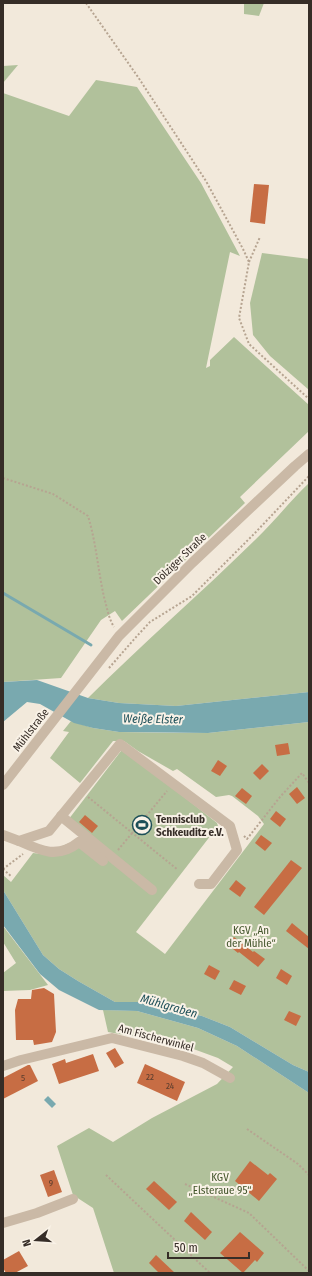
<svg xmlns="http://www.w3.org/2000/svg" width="312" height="1276" font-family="'Fira Sans Condensed',sans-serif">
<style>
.green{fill:#b1c19b}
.water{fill:#79a9af}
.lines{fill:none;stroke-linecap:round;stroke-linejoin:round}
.stream{stroke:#79a9af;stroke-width:3}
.building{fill:#c76d44}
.path{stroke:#b6a491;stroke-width:2;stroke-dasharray:2 2;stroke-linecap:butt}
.minor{stroke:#cab9a6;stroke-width:10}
.labels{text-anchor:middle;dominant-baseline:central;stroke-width:4;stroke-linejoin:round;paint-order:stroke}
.number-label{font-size:9px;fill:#5a3d2e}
.street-label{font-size:11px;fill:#362d27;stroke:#f9f2e7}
.poi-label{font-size:11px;font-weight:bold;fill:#362d27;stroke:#f9f2e7;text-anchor:start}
.park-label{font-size:11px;fill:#42552b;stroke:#f9f2e7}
.water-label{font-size:12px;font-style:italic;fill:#1d4f58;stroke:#f9f2e7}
</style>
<rect width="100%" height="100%" fill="#f2e9db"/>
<g class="green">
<polygon points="244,3 264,3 259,16 244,14"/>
<polygon points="18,65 3,83 3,66"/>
<polygon points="96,80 137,87 201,183 240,256 230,252 206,368 210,366 210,360 234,337 309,405 309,431 240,497 245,503 122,621 115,611 101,620 61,678 3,682 3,93 69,116"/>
<polygon points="262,253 309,259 309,390 270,356 253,335 250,303"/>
<path d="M309,483v209l-133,14 -57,-3 -31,-5c54,-54 112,-104 167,-158 19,-18 35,-39 54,-57z"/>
<polygon points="71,721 93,728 119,732 174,733 208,733 309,722 309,1072 293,1065 230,1027 202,1016 139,1002 115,1002 78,981 59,969 43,955 3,890 3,875 11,882 33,853 42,854 82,838 65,824 121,751 126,751 217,823 218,826 136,932 165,954 264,824 258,816 232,796 229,795 216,797 177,769 173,771 138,751 124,741 113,741 80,783 50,758 69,732 63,731"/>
<polygon points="3,926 48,985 30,990 3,991 3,973 16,963 3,942"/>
<polygon points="103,1010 137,1011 198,1028 237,1046 309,1093 309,1273 114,1273 93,1208 73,1195 57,1146 89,1128 113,1142 152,1118 217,1084 233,1067 218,1058 147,1032 142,1036 130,1036 108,1032"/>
</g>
<g class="water">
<polygon points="37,680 88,698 119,703 176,706 309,692 309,722 208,733 119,732 93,728 74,723 40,704 27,702 3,722 3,682"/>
<polygon points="3,890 43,955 59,969 78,981 115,1002 139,1002 202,1016 230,1027 293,1065 309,1072 309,1093 237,1046 198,1028 137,1011 99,1010 59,990 40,974 3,925"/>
<polygon points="48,1096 56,1104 52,1108 44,1100"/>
</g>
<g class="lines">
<polyline class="stream" points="3,593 91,645"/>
</g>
<g class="building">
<polygon points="254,184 269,185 265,224 250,222"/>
<polygon points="288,743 290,754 277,756 275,745"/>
<polygon points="218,760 227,766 220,776 211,771"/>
<polygon points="262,764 269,771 260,780 253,773"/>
<polygon points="297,787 305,798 297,804 289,794"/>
<polygon points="242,788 252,796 246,804 235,796"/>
<polygon points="276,811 286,819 280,827 270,819"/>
<polygon points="85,815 98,826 92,833 79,822"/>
<polygon points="261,835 272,843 265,851 255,843"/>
<polygon points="291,860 302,868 264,915 254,907"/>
<polygon points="236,880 246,888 240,897 229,889"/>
<polygon points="292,923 309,937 309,949 286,931"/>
<polygon points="234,937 253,952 254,951 265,959 258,967 239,952 238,953 228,945"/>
<polygon points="209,965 220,971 215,980 204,974"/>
<polygon points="281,969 292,976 287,985 276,978"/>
<polygon points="234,980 246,986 241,995 229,989"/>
<polygon points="44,988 54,994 56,1032 52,1042 34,1045 33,1040 16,1040 15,1010 18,999 31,999 32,990"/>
<polygon points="289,1011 301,1016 296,1026 284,1020"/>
<polygon points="115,1048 124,1063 115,1068 106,1053"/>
<polygon points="93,1054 99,1071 59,1084 52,1064 65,1059 66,1063"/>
<polygon points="145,1064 185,1082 177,1101 137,1083"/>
<polygon points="28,1065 30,1065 38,1081 3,1099 3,1078"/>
<polygon points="250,1161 268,1175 270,1173 277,1179 259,1201 235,1181"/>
<polygon points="54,1170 62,1192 48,1197 40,1175"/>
<polygon points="154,1181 177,1202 169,1210 146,1189"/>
<polygon points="191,1212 212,1232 205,1240 184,1221"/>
<polygon points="240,1232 264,1253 257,1262 255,1260 243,1273 220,1253"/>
<polygon points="19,1251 28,1266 15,1273 6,1273 3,1268 3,1260"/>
<polygon points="156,1255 175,1273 159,1273 149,1263"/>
</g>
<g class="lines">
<g class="path">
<polyline points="86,3 138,77 206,181 243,249 249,262 239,318 249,344 309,399"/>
<polyline points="249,262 260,237"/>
<path d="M3,478l50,16 35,22c8,26 10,54 16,81 3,10 4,20 10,30"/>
<polyline points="109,668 137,636 150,622 192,596 254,534 309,476"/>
<polyline points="88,797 178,870"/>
<polyline points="244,836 247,839 280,797 302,773 309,783"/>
<polyline points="118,850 167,791"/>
<polyline points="3,869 23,854"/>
<polyline points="3,869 12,877"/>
<polyline points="247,1129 298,1164 309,1175"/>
<polyline points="106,1175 210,1273"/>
<polyline points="185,1184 249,1213 309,1271"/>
</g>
<g class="minor">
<polyline points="3,785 119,636 192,563 295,466 309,454"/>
<polyline points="61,816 152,890"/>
<polyline points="3,835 19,841 49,831 120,744 230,826 237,850 211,884 199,884"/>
<path d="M19,841c22,10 39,18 60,1l24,19"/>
<polyline points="3,1066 21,1060 112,1038 183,1056 203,1063 230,1078"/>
<polyline points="3,1223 37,1213 73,1199"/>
</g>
</g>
<defs>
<symbol id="stadium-ring" viewBox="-11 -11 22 22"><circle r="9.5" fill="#f9f2e7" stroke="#1d4f58" stroke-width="1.5"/><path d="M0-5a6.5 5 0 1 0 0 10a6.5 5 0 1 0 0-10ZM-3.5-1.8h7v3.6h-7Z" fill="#1d4f58"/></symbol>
</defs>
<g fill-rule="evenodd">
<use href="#stadium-ring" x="131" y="814" width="22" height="22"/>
</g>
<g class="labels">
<g class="number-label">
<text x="150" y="1077">22</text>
<text x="23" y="1078">5</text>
<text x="170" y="1086">24</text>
<text x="51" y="1183">9</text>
</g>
<g class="street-label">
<text transform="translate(180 559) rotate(-44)">Dölziger Straße</text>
<text transform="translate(31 730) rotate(-52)">Mühlstraße</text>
<text transform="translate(156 1038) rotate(15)">Am Fischerwinkel</text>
</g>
<g class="poi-label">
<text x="156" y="819">Tennisclub<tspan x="156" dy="13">Schkeuditz e.V.</tspan></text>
</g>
<g class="park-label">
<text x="251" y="930">KGV „An<tspan x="251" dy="13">der Mühle“</tspan></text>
<text x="220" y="1177">KGV<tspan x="220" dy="13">„Elsteraue 95“</tspan></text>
</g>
<g class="water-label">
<text transform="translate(153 719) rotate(1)">Weiße Elster</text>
<text transform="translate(169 1006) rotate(16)">Mühlgraben</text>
</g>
</g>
<rect width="312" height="1276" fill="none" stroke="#362d27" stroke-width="8"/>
<g transform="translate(36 1240) rotate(253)" stroke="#f9f2e7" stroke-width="3" paint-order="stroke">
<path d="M0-3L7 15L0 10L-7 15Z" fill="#362d27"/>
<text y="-6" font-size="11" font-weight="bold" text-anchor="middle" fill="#362d27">N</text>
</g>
<path d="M168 1252v6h81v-6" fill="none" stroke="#362d27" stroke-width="2"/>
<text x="174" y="1252" font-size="12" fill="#362d27" stroke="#f9f2e7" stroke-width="3" paint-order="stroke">50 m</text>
</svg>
